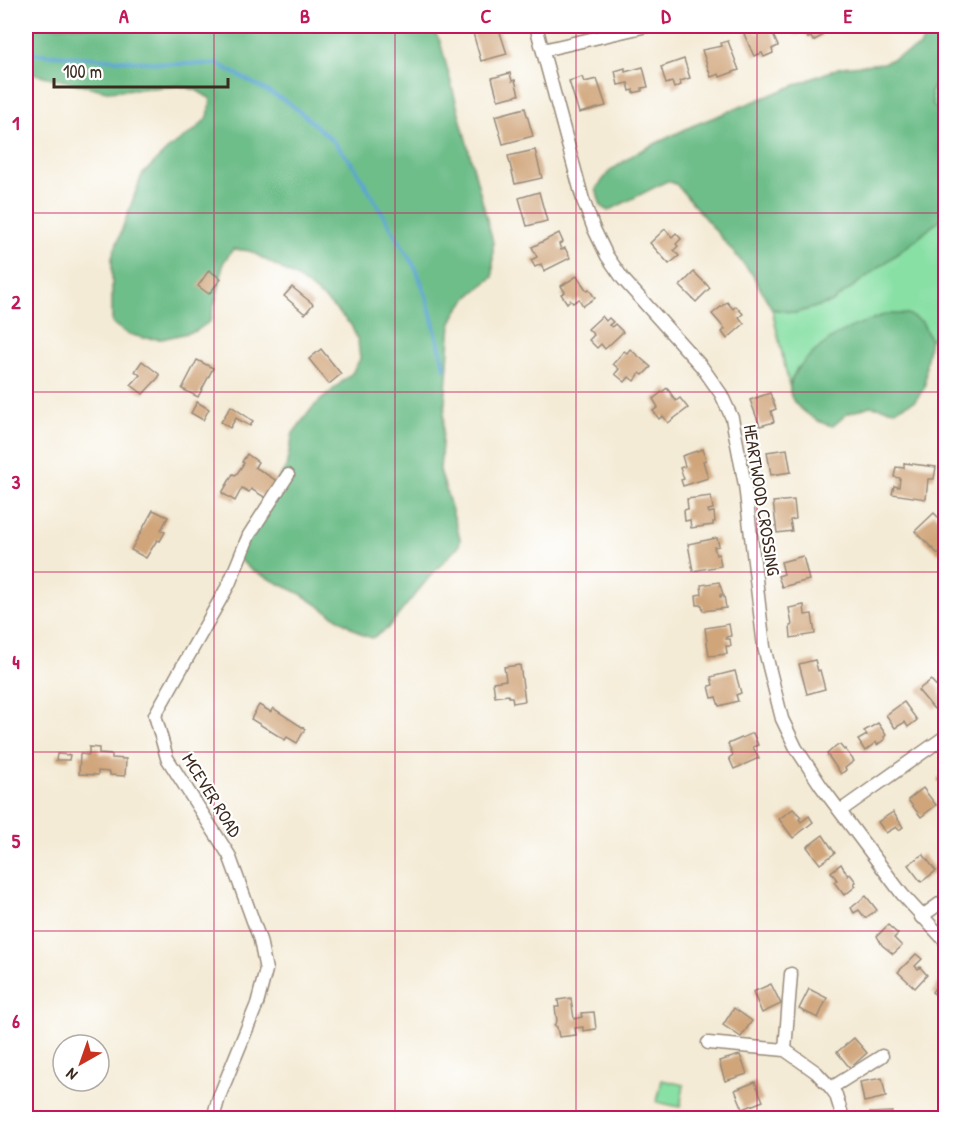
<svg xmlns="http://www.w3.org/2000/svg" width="971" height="1144" font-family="'Patrick Hand',sans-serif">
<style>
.green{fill:#88e0a5;stroke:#628562;stroke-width:1.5}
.forest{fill:#6ebe8a;stroke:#547454;stroke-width:1.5}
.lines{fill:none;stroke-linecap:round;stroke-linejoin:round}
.stream{stroke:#5ba5d2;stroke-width:4}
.building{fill:#d0a57a}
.minor-casing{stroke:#988a7a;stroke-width:15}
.minor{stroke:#fff;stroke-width:12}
.grid{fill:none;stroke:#c2185b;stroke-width:1.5;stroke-opacity:0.55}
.labels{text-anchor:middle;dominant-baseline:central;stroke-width:4.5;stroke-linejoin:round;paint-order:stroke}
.street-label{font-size:18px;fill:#3b2a1e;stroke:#fff}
.neatline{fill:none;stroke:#c2185b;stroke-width:2}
.grid-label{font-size:20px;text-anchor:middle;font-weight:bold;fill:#c2185b}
</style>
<rect width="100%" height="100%" fill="#fff"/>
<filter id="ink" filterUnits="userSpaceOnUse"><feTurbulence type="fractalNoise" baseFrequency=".0167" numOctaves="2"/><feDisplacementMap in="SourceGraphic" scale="12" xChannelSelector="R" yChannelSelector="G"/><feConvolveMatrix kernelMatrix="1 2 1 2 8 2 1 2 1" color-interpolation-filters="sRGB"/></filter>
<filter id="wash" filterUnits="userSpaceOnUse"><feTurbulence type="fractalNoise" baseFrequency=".008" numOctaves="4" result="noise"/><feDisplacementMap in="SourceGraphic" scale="24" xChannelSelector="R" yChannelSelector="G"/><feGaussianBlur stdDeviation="1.35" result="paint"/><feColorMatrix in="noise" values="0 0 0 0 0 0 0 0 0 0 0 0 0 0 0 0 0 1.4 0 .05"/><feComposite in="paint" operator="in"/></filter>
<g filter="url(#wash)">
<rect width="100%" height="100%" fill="#f4ebd6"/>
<g class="green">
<polygon points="945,69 945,115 933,106 930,92"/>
<polygon points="945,215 945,334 930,339 922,322 908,314 797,368 789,385 772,309 796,313 832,302 917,239"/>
<polygon points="662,1080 684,1085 680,1107 657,1102"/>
</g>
<g class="forest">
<path d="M26,26h410l-1,7 5,8 53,201v35c-16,12 -35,26 -42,46l-11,147 20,68 -1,8 -28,29 -44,54 -15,9 -9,-3 -62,-41 -50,-24 -15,-14 1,-14 49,-75 7,-34 20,-26 39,-34 8,-14 -2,-18 -7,-16 -25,-25 -30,-23 -46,-26 -17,-2 -10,14 -2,16 -11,42 -14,10 -34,8 -19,-1 -17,-5 -14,-10v-66l30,-82 25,-25 28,-20 13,-13 3,-18 -15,-9 -16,-4 -73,5 -81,-19z"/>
<polygon points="935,26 945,26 945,69 930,92 933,106 945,115 945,215 917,239 832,302 796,313 772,309 752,274 676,184 667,181 608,211 601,206 596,189 609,172 636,153 692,126 841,67 883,63 920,47 928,28"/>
<path d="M886,314h22l14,8 8,17 -4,26 -1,22 -10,14 -20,9 -25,-4 -23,8 -14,12c-14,-3 -21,-8 -32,-17 -32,-25 13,-58 34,-73 14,-10 35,-15 51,-22z"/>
</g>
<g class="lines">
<polyline class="stream" points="26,53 174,64 218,64 289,103 312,122 335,143 354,166 417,271 427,299 445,368"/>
</g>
<g id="blocks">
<g class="building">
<polygon points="498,26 507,54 481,61 473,33"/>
<polygon points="763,26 765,31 770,28 778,46 772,49 773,53 764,57 762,53 754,56 744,34 755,29 757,34 759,33 757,29"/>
<polygon points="790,26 823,26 825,29 820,31 822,36 813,41 811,37 808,38 804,31 796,36"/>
<polygon points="728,41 739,70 720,77 719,74 711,77 702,50 722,46 721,43"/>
<polygon points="684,59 690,78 680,81 681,85 674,88 672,82 666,84 661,67"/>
<polygon points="643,67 648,87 642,88 642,91 633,93 633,90 630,91 628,83 618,85 615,71 625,68 625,72"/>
<polygon points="510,73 512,81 515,80 519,95 498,100 492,78"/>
<polygon points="582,77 584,82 597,79 606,106 579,113 569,81"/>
<polygon points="525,108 533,136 503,144 495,116"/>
<polygon points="535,150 542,178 515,184 508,156"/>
<polygon points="539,192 547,221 527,226 519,198"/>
<polygon points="665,229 672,237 676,233 681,239 676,244 678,246 674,250 679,256 669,264 650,243"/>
<polygon points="559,233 563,242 559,244 561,250 565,248 570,258 544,271 541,264 535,267 531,260 537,257 532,247"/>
<polygon points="209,270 221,279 209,294 198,286"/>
<polygon points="694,272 710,288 696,302 680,286"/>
<polygon points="577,276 587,291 589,289 595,298 583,306 579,299 573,303 570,300 567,303 561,294 565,292 561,286"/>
<polygon points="292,287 313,304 305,314 284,296"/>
<polygon points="727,302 733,309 736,306 743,314 739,317 744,324 727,339 722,332 725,329 712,314"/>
<polygon points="602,316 606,321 609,318 613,322 609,325 612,327 615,324 623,332 605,349 601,344 597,348 589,340 594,335 588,329"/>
<polygon points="321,349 341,374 329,384 309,359"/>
<polygon points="630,349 651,367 643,375 640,373 634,381 629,377 625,382 615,374 619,369 613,364 624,351 627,353"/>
<polygon points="197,360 213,368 198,397 182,389"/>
<polygon points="142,361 159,374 159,377 143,394 131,385 140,375 135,371"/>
<polygon points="667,388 676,401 680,398 688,408 668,423 663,416 659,419 653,411 658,407 653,399"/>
<polygon points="770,393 776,409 771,411 774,422 760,426 750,400"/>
<polygon points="197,402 209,409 203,420 191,413"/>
<polygon points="231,406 253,421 250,426 236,418 230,428 221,422"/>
<polygon points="703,449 706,460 703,461 708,478 683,486 681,480 684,479 680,468 685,466 682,456"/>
<polygon points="787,449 791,472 771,475 767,452"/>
<polygon points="247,454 258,462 255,467 277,481 266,498 251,489 249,492 242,488 235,501 222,493 233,474 236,475 244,463 242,462"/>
<polygon points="904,463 936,467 934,479 928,479 926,499 892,494 894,486 899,487 900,478 894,477 896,467 904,468"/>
<polygon points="711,496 713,509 708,510 709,513 714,512 715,522 713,522 713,525 691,528 690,520 685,521 684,510 688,509 687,499"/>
<polygon points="794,500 796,519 790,520 792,531 777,533 773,502"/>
<polygon points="153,510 168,517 161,530 165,532 160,541 157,540 146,558 131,550"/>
<polygon points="934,513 946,525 946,547 938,554 915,531"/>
<polygon points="717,538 719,546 714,547 716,555 719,554 721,566 693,571 688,544"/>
<polygon points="803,556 809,580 782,587 778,576 784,574 781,562"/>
<polygon points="719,582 723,594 720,595 720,597 724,596 726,608 703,611 702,605 697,605 696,595 702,594 701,585"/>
<polygon points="804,605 805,615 812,614 815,634 791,638 790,626 792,625 789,608"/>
<polygon points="729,624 731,636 726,637 726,639 730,639 731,646 726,646 727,654 709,656 705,628"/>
<polygon points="815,660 818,671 820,670 825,689 807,694 799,664"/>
<polygon points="520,665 525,701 513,703 512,697 509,697 508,695 495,697 493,682 506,680 504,667"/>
<polygon points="735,671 741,693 736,695 738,701 719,706 716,697 712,698 709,686 713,685 711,677"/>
<polygon points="931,680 941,691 939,692 945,701 934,709 918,690"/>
<polygon points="904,702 917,720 908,727 905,722 895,728 886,715"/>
<polygon points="259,705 271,712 273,708 305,729 297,743 287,737 285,740 251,719"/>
<polygon points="878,723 886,735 884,737 885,739 877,745 876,742 865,751 858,740 867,735 864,731"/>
<polygon points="753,733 758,745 753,747 759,758 734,769 729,758 733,755 728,744"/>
<polygon points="837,745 840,745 844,750 845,749 854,761 845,768 846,770 841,774 827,754"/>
<polygon points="89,747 99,748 99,754 112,755 112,758 126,759 125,776 110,775 110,772 98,771 98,775 79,774 80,754 89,755"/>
<polygon points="57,754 70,755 69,760 56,760"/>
<polygon points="26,757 33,758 31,773 26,773"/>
<polygon points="946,772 946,791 937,779"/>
<polygon points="923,788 936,805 921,817 908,800"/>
<polygon points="793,809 801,817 799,819 801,822 809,816 813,822 793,838 779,819"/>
<polygon points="893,812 903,827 899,830 896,827 886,833 878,822"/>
<polygon points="823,835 835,853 820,864 807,847"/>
<polygon points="923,854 936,871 921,882 908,865"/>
<polygon points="841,864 848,876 850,874 856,882 854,884 856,886 846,894 844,895 834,882 837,880 831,872"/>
<polygon points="866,896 877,910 865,918 859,910 854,913 851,908"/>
<polygon points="888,925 898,934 894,938 902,946 893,954 882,945 877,936"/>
<polygon points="916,954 922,959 915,966 918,969 920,967 927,975 915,988 898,972"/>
<polygon points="946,979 946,1003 932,992 940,981 943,983"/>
<polygon points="771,984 781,1004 762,1013 753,992"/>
<polygon points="809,989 827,998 818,1018 799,1009"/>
<polygon points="571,998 574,1019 582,1017 581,1013 594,1012 596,1029 583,1031 583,1027 575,1028 576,1035 559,1037 557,1027 554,1025 557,1021 555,1007 559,1007 558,1000"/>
<polygon points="734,1008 752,1021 741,1037 723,1025"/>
<polygon points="854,1038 867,1053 850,1068 837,1052"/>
<polygon points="740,1055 747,1074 725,1081 719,1061"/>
<polygon points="882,1078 886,1097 864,1102 860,1082"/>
<polygon points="755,1082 763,1101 743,1109 735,1090"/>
<polygon points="892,1112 892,1118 869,1118 869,1113"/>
</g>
</g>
</g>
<g filter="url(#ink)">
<use href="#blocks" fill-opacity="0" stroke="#988a7a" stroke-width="1.5"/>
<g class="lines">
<defs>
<g id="minor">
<polyline points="536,26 583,200 594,229 607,256 623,279 702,367 721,394 732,418 745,485 764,647 782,719 796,748 821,786 902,894 946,942"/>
<polyline points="543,50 647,26"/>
<polyline points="840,811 946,736"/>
<polyline points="921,917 946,899"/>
<polyline points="708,1043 785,1050 816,1072 831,1088 836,1095 843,1118"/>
<polyline points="785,1050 791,974"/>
<polyline points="831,1088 882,1056"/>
<polyline points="213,1118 219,1097 257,1004 266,970 260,940 229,855 167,758 155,715 229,584 249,535 288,475"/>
</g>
</defs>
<use href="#minor" class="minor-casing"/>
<use href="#minor" class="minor"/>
</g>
</g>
<path class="grid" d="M214,26v1092M395,26v1092M576,26v1092M757,26v1092M26,213h920M26,392h920M26,572h920M26,752h920M26,931h920"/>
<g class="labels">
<g class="street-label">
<text transform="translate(762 500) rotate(81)">HEARTWOOD CROSSING</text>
<text transform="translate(212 795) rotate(58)">MCEVER ROAD</text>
</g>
</g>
<rect width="971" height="1144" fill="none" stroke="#fff" stroke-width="66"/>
<g transform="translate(81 1063) rotate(220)"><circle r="28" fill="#ffffff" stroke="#b1aaa5" stroke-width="1.5"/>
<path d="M0-4.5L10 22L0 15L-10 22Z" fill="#c8321e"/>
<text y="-9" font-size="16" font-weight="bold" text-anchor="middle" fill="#3b2a1e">N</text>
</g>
<path d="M54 78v9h174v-9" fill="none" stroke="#3b2a1e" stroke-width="3"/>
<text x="63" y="78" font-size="18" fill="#3b2a1e" stroke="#ffffff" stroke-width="4.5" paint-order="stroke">100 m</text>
<rect x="33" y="33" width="905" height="1078" class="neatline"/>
<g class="grid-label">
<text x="124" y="23">A</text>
<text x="305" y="23">B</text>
<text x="486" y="23">C</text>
<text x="666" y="23">D</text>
<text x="848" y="23">E</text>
<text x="16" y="130">1</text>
<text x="16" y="309">2</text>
<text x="16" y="489">3</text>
<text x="16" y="669">4</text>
<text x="16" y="848">5</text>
<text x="16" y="1028">6</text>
</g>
</svg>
